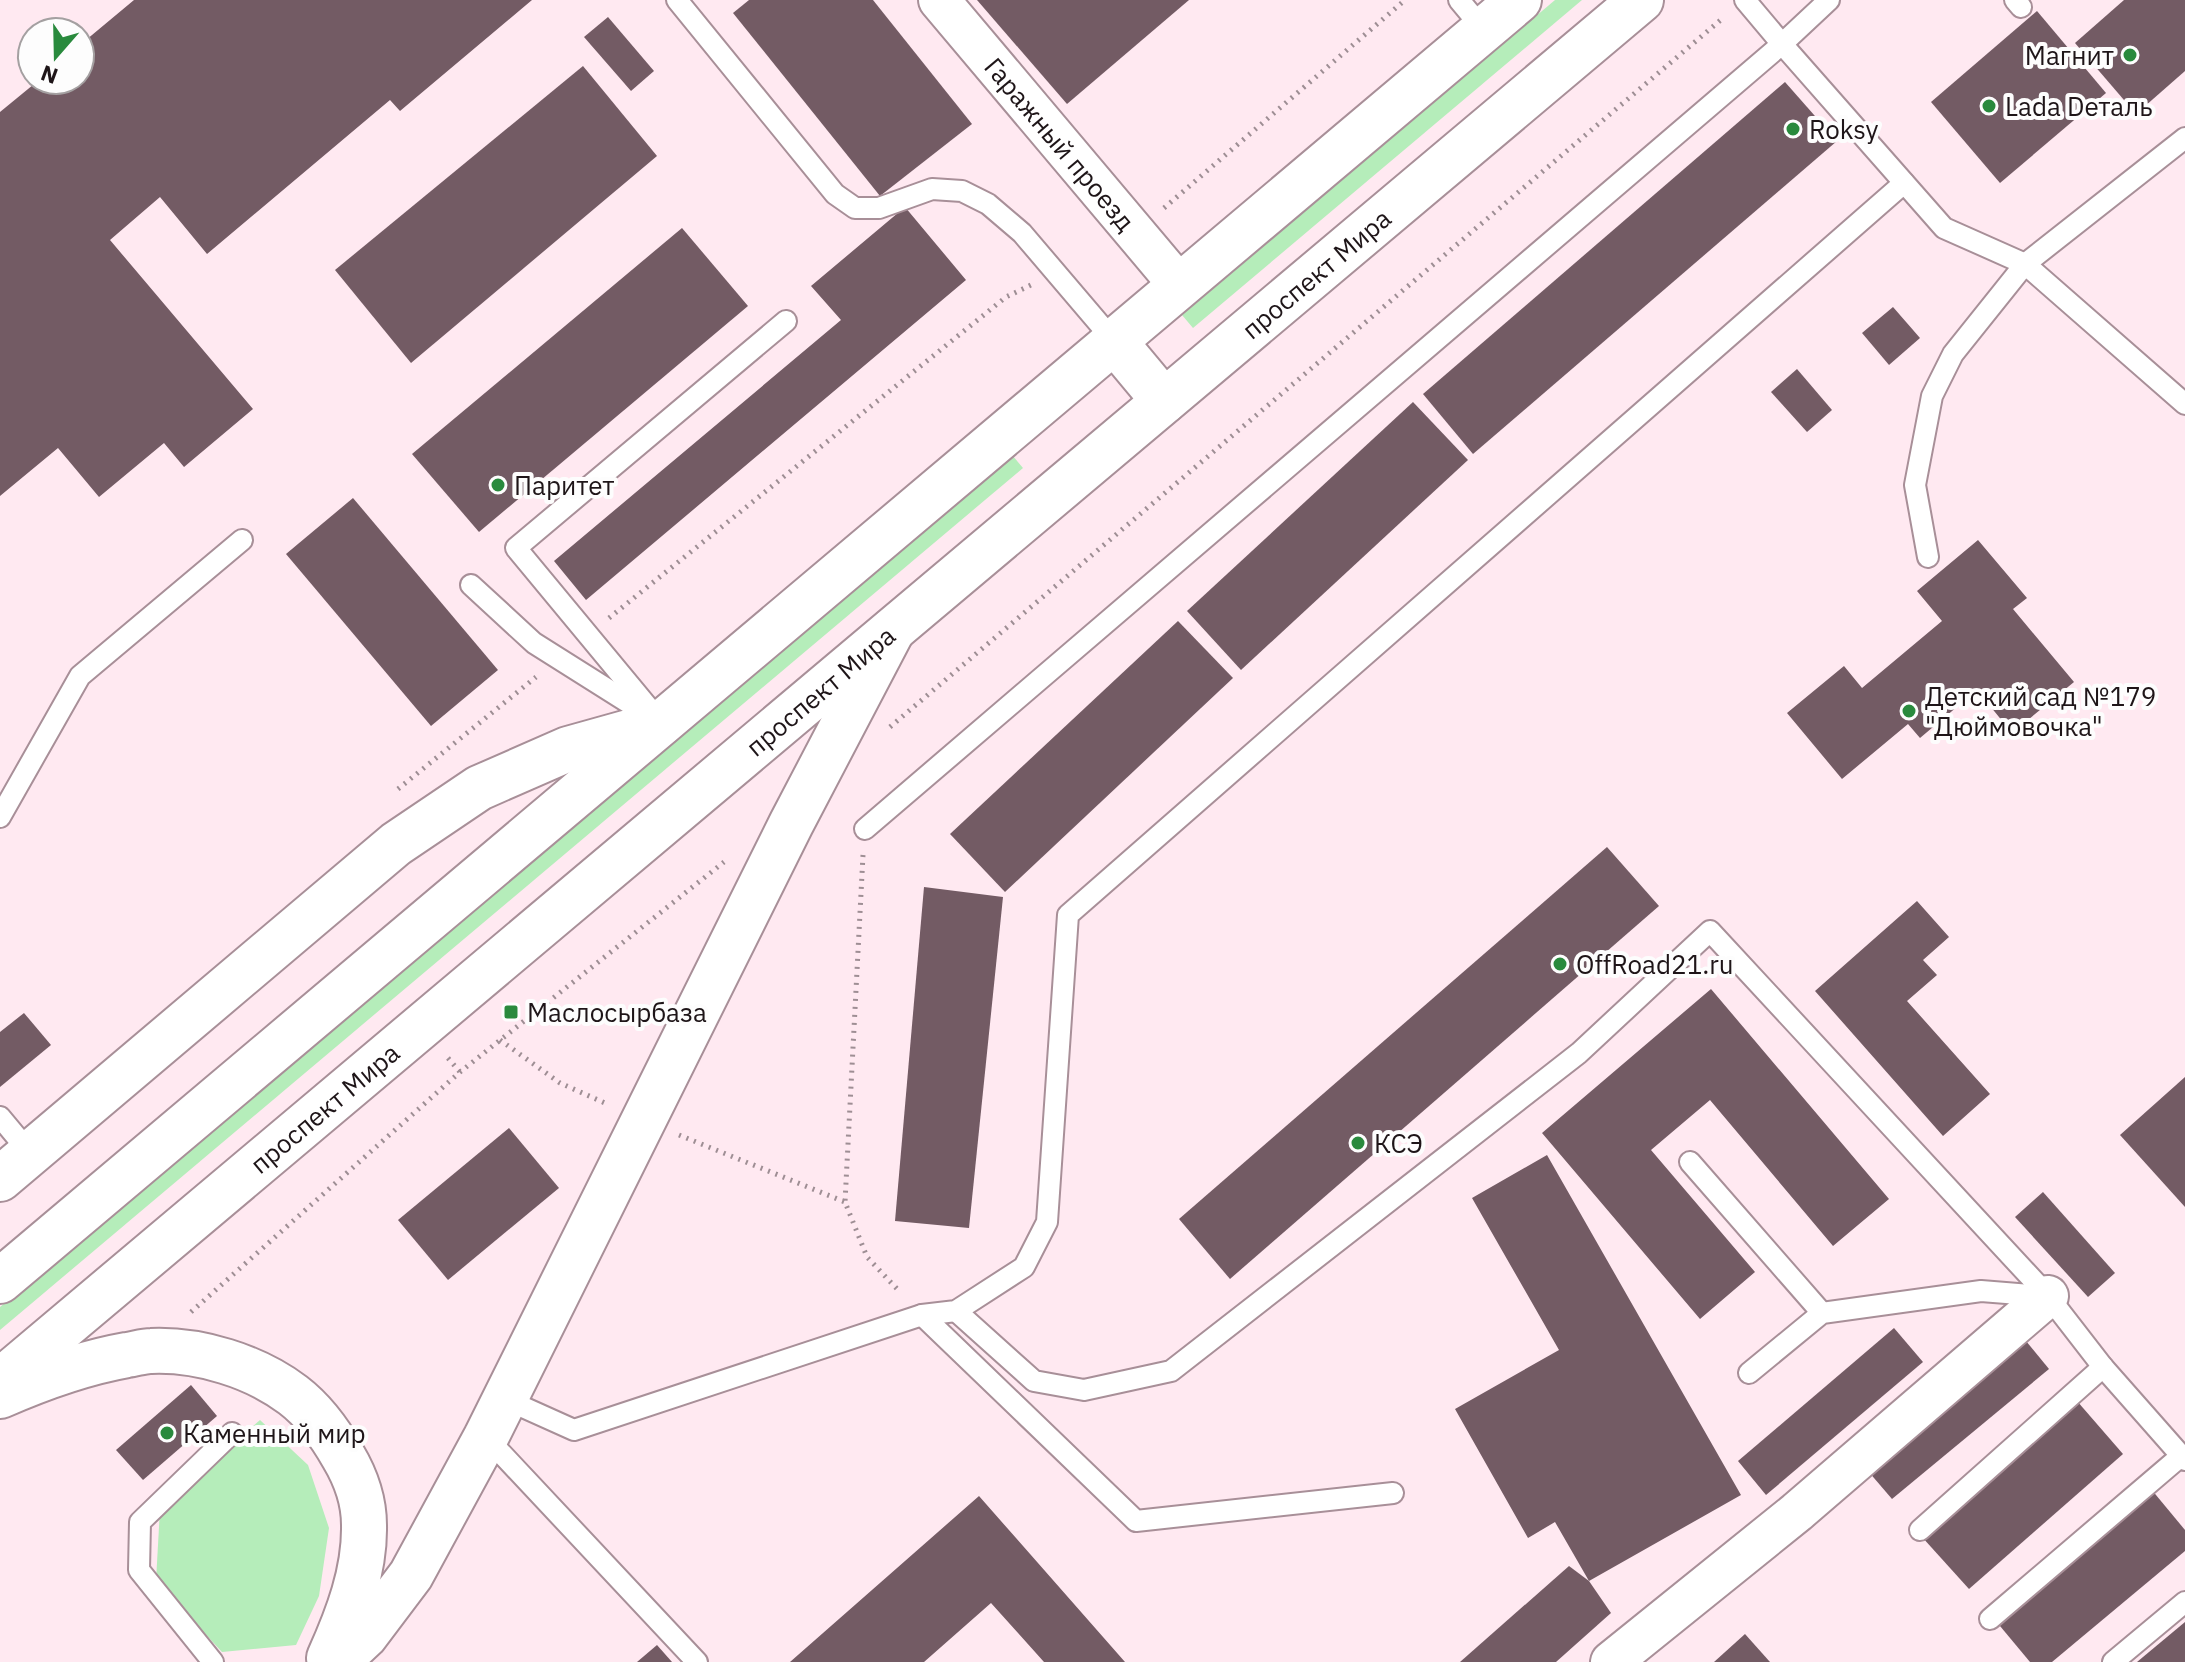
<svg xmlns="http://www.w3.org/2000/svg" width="2185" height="1662" font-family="'IBM Plex Sans',sans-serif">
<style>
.green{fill:#b5edba}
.building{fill:#735b64}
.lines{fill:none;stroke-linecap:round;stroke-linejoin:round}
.lane-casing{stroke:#a88f98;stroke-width:24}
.street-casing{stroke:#a88f98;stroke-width:44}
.secondary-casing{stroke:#a88f98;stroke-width:48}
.primary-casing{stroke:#a88f98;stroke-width:48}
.path{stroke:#9e8e94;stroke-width:5;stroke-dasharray:2 6;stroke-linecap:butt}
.lane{stroke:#fff;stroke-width:20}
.street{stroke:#fff;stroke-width:40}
.secondary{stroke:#fff;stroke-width:44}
.primary{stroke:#fff;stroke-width:44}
.poi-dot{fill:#298a3d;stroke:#fdfdfd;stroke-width:3}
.labels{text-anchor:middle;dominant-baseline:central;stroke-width:8;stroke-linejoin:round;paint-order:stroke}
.poi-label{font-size:26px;fill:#1e1518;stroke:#fdfdfd;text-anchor:start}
.street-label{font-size:26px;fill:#1e1518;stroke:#fdfdfd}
</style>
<rect width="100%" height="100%" fill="#ffe9f1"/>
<g class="green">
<polygon points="1555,0 1582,0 1193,328 1182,315"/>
<polygon points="1012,455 1023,468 0,1330 0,1307"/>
<polygon points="260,1420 308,1465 329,1528 319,1596 296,1645 222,1652 156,1581 160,1509"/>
</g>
<g class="building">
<polygon points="134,0 532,0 400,111 390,100 207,254 160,197 110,240 253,409 184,467 164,443 99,497 58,448 0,496 0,112 39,80 80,80 80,45"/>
<polygon points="749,0 873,0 972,124 880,196 733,13"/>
<polygon points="977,0 1189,0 1067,104"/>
<polygon points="2124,0 2185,0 2185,71 2136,114 2075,43"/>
<polygon points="2037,11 2106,93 2000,183 1931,102"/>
<polygon points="608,17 654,71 631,91 584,37"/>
<polygon points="583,66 657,156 411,363 335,270"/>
<polygon points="1785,82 1837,141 1473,454 1423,394"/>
<polygon points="905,207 966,280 586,600 554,561 841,320 811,286"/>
<polygon points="682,228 748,306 479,532 412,454"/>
<polygon points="1893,307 1920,338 1889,365 1862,333"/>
<polygon points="1797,369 1832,410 1807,432 1771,392"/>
<polygon points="1413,402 1468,460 1241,670 1187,611"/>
<polygon points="353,498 498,670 431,726 286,554"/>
<polygon points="1978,540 2027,598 2013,609 2074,682 2012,733 1977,690 1920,738 1908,724 1842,779 1787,713 1844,666 1862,688 1942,621 1917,591"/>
<polygon points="1178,621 1233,678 1005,892 950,834"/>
<polygon points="1607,847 1659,906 1230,1279 1179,1219"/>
<polygon points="924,887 1003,897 969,1228 895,1221"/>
<polygon points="1917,901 1949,937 1923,960 1937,975 1907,1001 1990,1094 1943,1136 1815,991"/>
<polygon points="1711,989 1889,1199 1833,1246 1710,1100 1651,1150 1755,1272 1700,1319 1542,1133"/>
<polygon points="24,1013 51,1045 0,1087 0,1032"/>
<polygon points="2185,1077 2185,1207 2120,1135"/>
<polygon points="509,1128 559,1188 448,1280 398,1220"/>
<polygon points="1547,1155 1741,1495 1589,1581 1555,1522 1528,1538 1455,1409 1559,1350 1472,1198"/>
<polygon points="2043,1192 2115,1273 2088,1297 2015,1217"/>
<polygon points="1894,1328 1923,1362 1766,1495 1738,1461"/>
<polygon points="2026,1341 2049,1369 1892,1499 1868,1471"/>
<polygon points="191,1385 217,1416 143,1480 116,1450"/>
<polygon points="2077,1401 2123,1454 1969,1589 1922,1537"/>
<polygon points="2151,1489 2185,1530 2185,1551 2052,1662 2030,1662 1995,1620"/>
<polygon points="979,1496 1125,1662 1044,1662 991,1603 924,1662 790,1662"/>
<polygon points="1569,1566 1589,1581 1611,1613 1556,1662 1460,1662"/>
<polygon points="2185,1622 2185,1662 2137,1662"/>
<polygon points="1745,1634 1770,1662 1714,1662"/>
<polygon points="657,1645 672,1662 637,1662"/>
</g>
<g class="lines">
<defs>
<g id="lane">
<polyline points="677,0 835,194 855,208 879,208 932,189 962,191 988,204 1022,233 1114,341"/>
<polyline points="1459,0 1484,30"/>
<polyline points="1745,0 1782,44 1829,0"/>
<polyline points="2015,0 2021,7"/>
<polyline points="1928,557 1915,485 1932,396 1953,354 2025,264 2185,138"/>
<polyline points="471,585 534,643 645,713"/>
<polyline points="661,723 516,548 786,321"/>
<polyline points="0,817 80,676 242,540"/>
<polyline points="865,829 1782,44 1944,228 2025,264 2185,404"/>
<polyline points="0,1117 30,1153"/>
<polyline points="1690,1162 1822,1313"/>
<polyline points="956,1311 1034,1381 1084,1390 1171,1371 1579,1053 1710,931 2048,1296 2103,1367 2185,1460"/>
<polyline points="922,1315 1136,1521 1393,1493"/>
<polyline points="1749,1373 1822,1313 1981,1291 2044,1296"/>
<polyline points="505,1399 574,1430 922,1315 956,1311 1024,1267 1047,1222 1068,915 1904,183"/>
<polyline points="486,1437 697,1662"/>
<polyline points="1920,1530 2103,1367"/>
<polyline points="1990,1619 2181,1456"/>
<polyline points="213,1662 139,1570 140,1522 232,1433"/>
<polyline points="2113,1662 2185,1602"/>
</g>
<g id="street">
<path id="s1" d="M939,0l241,286"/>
<polyline points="1611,1662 1797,1512 2048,1296"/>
</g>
<g id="secondary">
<polyline points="0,1179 396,844 479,788 568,749 661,723"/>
<path d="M0,1396c41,-18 82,-33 127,-41 8,-1 16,-4 24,-4 48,-2 104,15 142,44 21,16 37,38 50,61 12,20 21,45 21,69 1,46 -16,91 -35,133"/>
<polyline points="337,1662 365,1636 411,1575 486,1437 791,824 892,631"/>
</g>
<g id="primary">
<polyline points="1114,341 1164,401"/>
<polyline points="0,1281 1519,0"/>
<path id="s2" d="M0,1381l1641,-1381"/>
</g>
</defs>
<use href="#lane" class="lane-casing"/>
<use href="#street" class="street-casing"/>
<use href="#secondary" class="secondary-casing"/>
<use href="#primary" class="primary-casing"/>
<g class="path">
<polyline points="1164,208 1405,0"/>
<polyline points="609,618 1006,297 1031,285"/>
<polyline points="890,727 1723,18"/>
<polyline points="398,789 536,677"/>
<polyline points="863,855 845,1202 867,1257 899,1291"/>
<polyline points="500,1040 560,1083 607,1104"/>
<polyline points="448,1058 460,1072"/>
<polyline points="679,1135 845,1202"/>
<polyline points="191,1312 460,1072 724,862"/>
</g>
<use href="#lane" class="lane"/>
<use href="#street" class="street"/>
<use href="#secondary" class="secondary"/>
<use href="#primary" class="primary"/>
</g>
<g class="poi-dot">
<circle cx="2130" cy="55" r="8"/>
<circle cx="1989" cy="106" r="8"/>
<circle cx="1793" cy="129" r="8"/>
<circle cx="498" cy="485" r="8"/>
<circle cx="1909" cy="711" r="8"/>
<circle cx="1560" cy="964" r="8"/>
<rect x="503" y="1004" width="16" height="16" rx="4"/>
<circle cx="1358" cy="1143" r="8"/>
<circle cx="167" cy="1433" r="8"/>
</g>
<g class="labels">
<g class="poi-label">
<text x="2114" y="55" text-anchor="end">Магнит</text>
<text x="2005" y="106">Lada Dеталь</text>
<text x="1809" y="129">Roksy</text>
<text x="514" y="485">Паритет</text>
<text x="1925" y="696">Детский сад №179<tspan x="1925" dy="30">"Дюймовочка"</tspan></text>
<text x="1576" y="964">OffRoad21.ru</text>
<text x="527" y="1012">Маслосырбаза</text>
<text x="1374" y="1143">КСЭ</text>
<text x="183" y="1433">Каменный мир</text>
</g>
<g class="street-label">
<text stroke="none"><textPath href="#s1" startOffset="188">Гаражный проезд</textPath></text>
<text stroke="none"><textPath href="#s2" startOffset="1720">проспект Мира</textPath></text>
<text stroke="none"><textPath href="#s2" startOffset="1072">проспект Мира</textPath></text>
<text stroke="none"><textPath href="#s2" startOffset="424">проспект Мира</textPath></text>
</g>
</g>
<g transform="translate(56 56) rotate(200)"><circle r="38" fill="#fdfdfd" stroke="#a4a0a1" stroke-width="2"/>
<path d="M0-6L14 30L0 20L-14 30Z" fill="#298a3d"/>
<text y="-12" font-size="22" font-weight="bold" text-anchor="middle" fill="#1e1518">N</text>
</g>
</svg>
